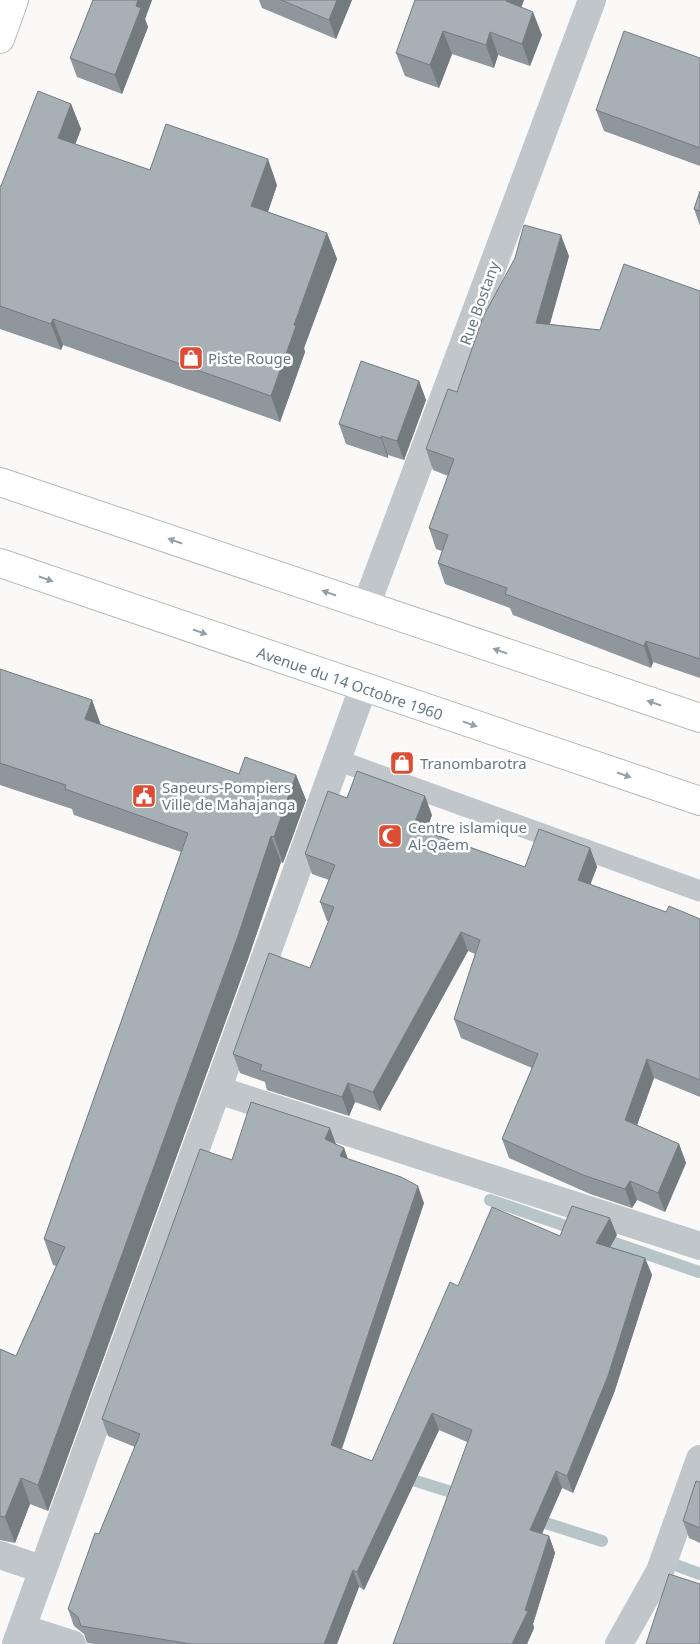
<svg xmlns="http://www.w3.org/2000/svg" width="700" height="1644" font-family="'Noto Sans',sans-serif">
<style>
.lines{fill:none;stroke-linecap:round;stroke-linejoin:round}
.stream{stroke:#b8c5c8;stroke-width:12}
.secondary-casing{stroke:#b4babe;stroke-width:30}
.service{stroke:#c1c6ca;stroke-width:21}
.pedestrian{stroke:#c1c6ca;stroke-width:28}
.minor{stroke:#c1c6ca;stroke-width:28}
.secondary{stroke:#fff;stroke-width:28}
.wall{fill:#8f979c}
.shaded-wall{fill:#747b7f}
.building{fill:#a6b0b5;stroke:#747b7f}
.oneway{fill:#94a0a8}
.labels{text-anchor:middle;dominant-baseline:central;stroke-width:5;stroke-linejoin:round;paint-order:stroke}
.street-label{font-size:15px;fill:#667882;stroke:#fff}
.poi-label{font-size:15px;fill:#667882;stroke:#fff;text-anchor:start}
</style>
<rect width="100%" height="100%" fill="#faf9f8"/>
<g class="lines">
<g class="stream">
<polyline points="490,1200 699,1272"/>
<polyline points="400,1476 464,1496"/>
<polyline points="530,1518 602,1541"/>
<polyline points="662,1560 700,1574"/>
</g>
<defs>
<g id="secondary">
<polyline points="0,39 14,0"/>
<polyline points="0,482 700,718"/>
<polyline points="0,563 700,801"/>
</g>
</defs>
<use href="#secondary" class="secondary-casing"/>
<polyline class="service" points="337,760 700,891"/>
<polyline class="pedestrian" points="619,1644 660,1571 700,1459"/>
<g class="minor">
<polyline points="366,606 592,0"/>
<polyline points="218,1090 700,1246"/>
<polyline points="0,1555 41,1569"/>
<polyline points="22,1628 72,1644"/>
<polyline points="16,1644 363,688"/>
</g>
<use href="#secondary" class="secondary"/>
</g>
<g class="wall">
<polygon points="93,0 152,0 145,19 148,27 122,94 77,77 70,58"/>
<polygon points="259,0 352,0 336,39 262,8"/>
<polygon points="415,0 524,0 521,7 542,35 530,66 498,55 494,68 452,54 439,88 405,76 396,53"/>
<polygon points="700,58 700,166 604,131 596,110"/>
<polygon points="71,104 81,129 75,144 150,170 277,185 268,212 327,233 337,259 304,348 305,352 280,422 63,345 61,350 0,329 0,186 1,186"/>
<polygon points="700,191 700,226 694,209"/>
<polygon points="569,256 550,324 600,330 700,291 700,678 653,662 651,668 513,615 510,608 445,584 438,563 442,551 436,549 429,528 448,476 433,470 426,449 457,392"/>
<polygon points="419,381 426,400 404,460 388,455 388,458 346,444 339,424"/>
<polygon points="0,669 92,700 101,725 239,774 296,775 306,800 283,863 281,862 247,962 48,1511 30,1504 15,1543 0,1540 0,1349 16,1356 56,1266 53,1265 44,1239 181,852 74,815 72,809 0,785"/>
<polygon points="347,798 432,815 426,831 525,867 590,848 597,867 590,884 666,912 700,919 700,1097 654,1078 637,1125 679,1144 686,1163 665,1212 637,1200 632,1208 590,1194 509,1158 502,1139 532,1068 461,1038 454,1019 475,954 468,951 380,1111 355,1102 349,1116 267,1090 265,1082 240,1073 233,1054 310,968 329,921 327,921 320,902 329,880 312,874 305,854"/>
<polygon points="330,1128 336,1144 344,1148 348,1159 424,1203 342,1449 372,1461 458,1286 560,1236 617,1235 610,1247 645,1258 652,1275 614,1393 573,1493 562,1488 542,1534 549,1536 555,1553 533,1624 534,1628 527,1644 467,1442 439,1430 364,1590 359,1587 337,1644 95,1644 87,1643 84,1634 74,1626 68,1609 135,1447 108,1436 102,1419 232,1160"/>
<polygon points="700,1482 700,1543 689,1538 683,1521"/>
</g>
<g class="shaded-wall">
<polygon points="138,0 152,0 145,19 148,27 122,94 115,75"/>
<polygon points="337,0 352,0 336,39 329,20"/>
<polygon points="507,0 524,0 515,24 506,1"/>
<polygon points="533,12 542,35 530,66 522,44"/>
<polygon points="443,31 452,54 439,88 430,65"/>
<polygon points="490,32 498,55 494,68 486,45"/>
<polygon points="71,104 81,129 68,164 58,138"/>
<polygon points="268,159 277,185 261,232 251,206"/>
<polygon points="327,233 337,259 304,348 305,352 280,422 271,396 294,325"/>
<polygon points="561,235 569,256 544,344 536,323"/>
<polygon points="53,319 63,345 61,350 51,324"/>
<polygon points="419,381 426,400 404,460 397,441"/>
<polygon points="381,436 388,455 388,458 381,438"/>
<polygon points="646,641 653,662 651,668 644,646"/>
<polygon points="92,700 101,726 85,719"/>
<polygon points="296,775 306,800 283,863 274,837"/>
<polygon points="425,796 432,815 420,846 413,827"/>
<polygon points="271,836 281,862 247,962 48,1511 38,1485"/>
<polygon points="590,848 597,867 585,899 578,880"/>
<polygon points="461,932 468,951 380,1111 373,1092"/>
<polygon points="647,1059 654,1078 632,1139 625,1120"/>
<polygon points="348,1083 355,1102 349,1116 342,1097"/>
<polygon points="330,1128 336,1145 325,1139"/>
<polygon points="679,1144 686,1163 665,1212 658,1193"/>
<polygon points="344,1148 350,1165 340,1156"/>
<polygon points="630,1181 637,1200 632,1208 625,1189"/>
<polygon points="418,1186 424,1203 337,1462 331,1445"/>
<polygon points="610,1218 617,1235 603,1260 596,1243"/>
<polygon points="645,1258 652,1275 614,1393 573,1493 567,1476"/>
<polygon points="432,1413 439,1430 364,1590 357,1572"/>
<polygon points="556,1471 562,1488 536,1547 530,1530"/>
<polygon points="21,1478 30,1504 15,1543 5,1517"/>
<polygon points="549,1536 555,1553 533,1624 534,1628 527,1644 512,1644 525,1610"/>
<polygon points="353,1570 359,1587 337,1644 324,1644"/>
</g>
<g class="building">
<polygon points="93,0 138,0 136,6 141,8 115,75 70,58"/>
<polygon points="281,0 337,0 329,20"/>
<polygon points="415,0 507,0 506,1 533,12 522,44 490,32 486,45 443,31 430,65 396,53"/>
<polygon points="624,31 700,58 700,148 596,110"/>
<polygon points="38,91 71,104 58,138 150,170 166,124 268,159 251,206 327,233 294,325 296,326 271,396 53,319 51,324 0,306 0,186 1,186"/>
<polygon points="700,191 700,211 694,209"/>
<polygon points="524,225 561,235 536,323 600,330 624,264 700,291 700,659 646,641 644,646 505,594 507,588 438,563 448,535 429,528 454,459 426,449 448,389 457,392 483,317 515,258"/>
<polygon points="361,361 419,381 397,441 381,436 381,438 339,424"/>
<polygon points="0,669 92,700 85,719 239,774 245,757 296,775 274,837 271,836 238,936 38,1485 21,1478 5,1517 0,1516 0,1349 16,1356 65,1247 44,1239 188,833 65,789 66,785 0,763"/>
<polygon points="357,771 425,796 413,827 525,867 539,829 590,848 578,880 666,912 669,906 700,919 700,1080 647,1059 625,1120 679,1144 658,1193 630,1181 625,1189 583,1175 502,1139 538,1054 454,1019 480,940 461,932 373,1092 348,1083 342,1097 260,1070 262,1065 233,1054 269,953 310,968 334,907 320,902 335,865 305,854 328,791 347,798"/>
<polygon points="251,1102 330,1128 325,1139 344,1148 340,1156 401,1177 418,1186 331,1445 372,1461 450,1282 458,1286 492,1207 560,1236 572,1206 610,1218 596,1243 645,1258 608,1376 567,1476 556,1471 530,1530 549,1536 525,1610 528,1611 512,1644 393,1644 472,1430 432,1413 357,1572 353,1570 324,1644 191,1644 81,1626 78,1617 68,1609 95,1533 99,1534 140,1434 102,1419 200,1149 232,1160"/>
<polygon points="696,1481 700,1482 700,1528 683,1521"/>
<polygon points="669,1574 700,1584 700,1644 646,1644"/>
</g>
<defs><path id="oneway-solid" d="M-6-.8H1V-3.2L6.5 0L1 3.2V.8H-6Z" transform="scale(1.25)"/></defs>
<g class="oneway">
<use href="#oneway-solid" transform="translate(175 541) rotate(-161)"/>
<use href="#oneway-solid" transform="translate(46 579) rotate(19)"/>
<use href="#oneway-solid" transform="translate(329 593) rotate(-161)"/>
<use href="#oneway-solid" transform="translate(200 632) rotate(19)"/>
<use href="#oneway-solid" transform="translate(500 651) rotate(-161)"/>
<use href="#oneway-solid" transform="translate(654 703) rotate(-161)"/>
<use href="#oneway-solid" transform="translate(470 724) rotate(19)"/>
<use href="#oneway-solid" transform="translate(624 775) rotate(19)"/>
</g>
<defs>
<symbol id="shop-square" viewBox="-11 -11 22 22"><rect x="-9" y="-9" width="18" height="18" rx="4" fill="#de4c33" stroke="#fff"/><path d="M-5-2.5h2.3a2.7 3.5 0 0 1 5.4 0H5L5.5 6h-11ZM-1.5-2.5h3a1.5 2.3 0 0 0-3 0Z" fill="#fff"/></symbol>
<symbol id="civic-square" viewBox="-11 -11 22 22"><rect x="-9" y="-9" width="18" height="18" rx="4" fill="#de4c33" stroke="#fff"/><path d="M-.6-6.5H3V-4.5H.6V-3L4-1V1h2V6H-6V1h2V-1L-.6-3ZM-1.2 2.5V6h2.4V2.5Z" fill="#fff"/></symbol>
<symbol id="mosque-square" viewBox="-11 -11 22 22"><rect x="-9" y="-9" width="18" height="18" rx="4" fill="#de4c33" stroke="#fff"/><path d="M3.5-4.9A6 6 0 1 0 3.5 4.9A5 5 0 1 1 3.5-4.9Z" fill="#fff"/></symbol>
</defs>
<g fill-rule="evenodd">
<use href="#shop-square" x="177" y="344" width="28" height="28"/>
<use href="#shop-square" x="388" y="749" width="28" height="28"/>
<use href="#civic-square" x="130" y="782" width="28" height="28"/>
<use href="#mosque-square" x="376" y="822" width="28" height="28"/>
</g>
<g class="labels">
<g class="street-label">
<text transform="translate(479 303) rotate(-70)">Rue Bostany</text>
<text transform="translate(350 683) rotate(19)">Avenue du 14 Octobre 1960</text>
</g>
<g class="poi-label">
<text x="208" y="358">Piste Rouge</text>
<text x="420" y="763">Tranombarotra</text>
<text x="162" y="787">Sapeurs-Pompiers<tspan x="162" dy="17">Ville de Mahajanga</tspan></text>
<text x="408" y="827">Centre islamique<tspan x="408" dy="17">Al-Qaem</tspan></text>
</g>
</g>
</svg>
